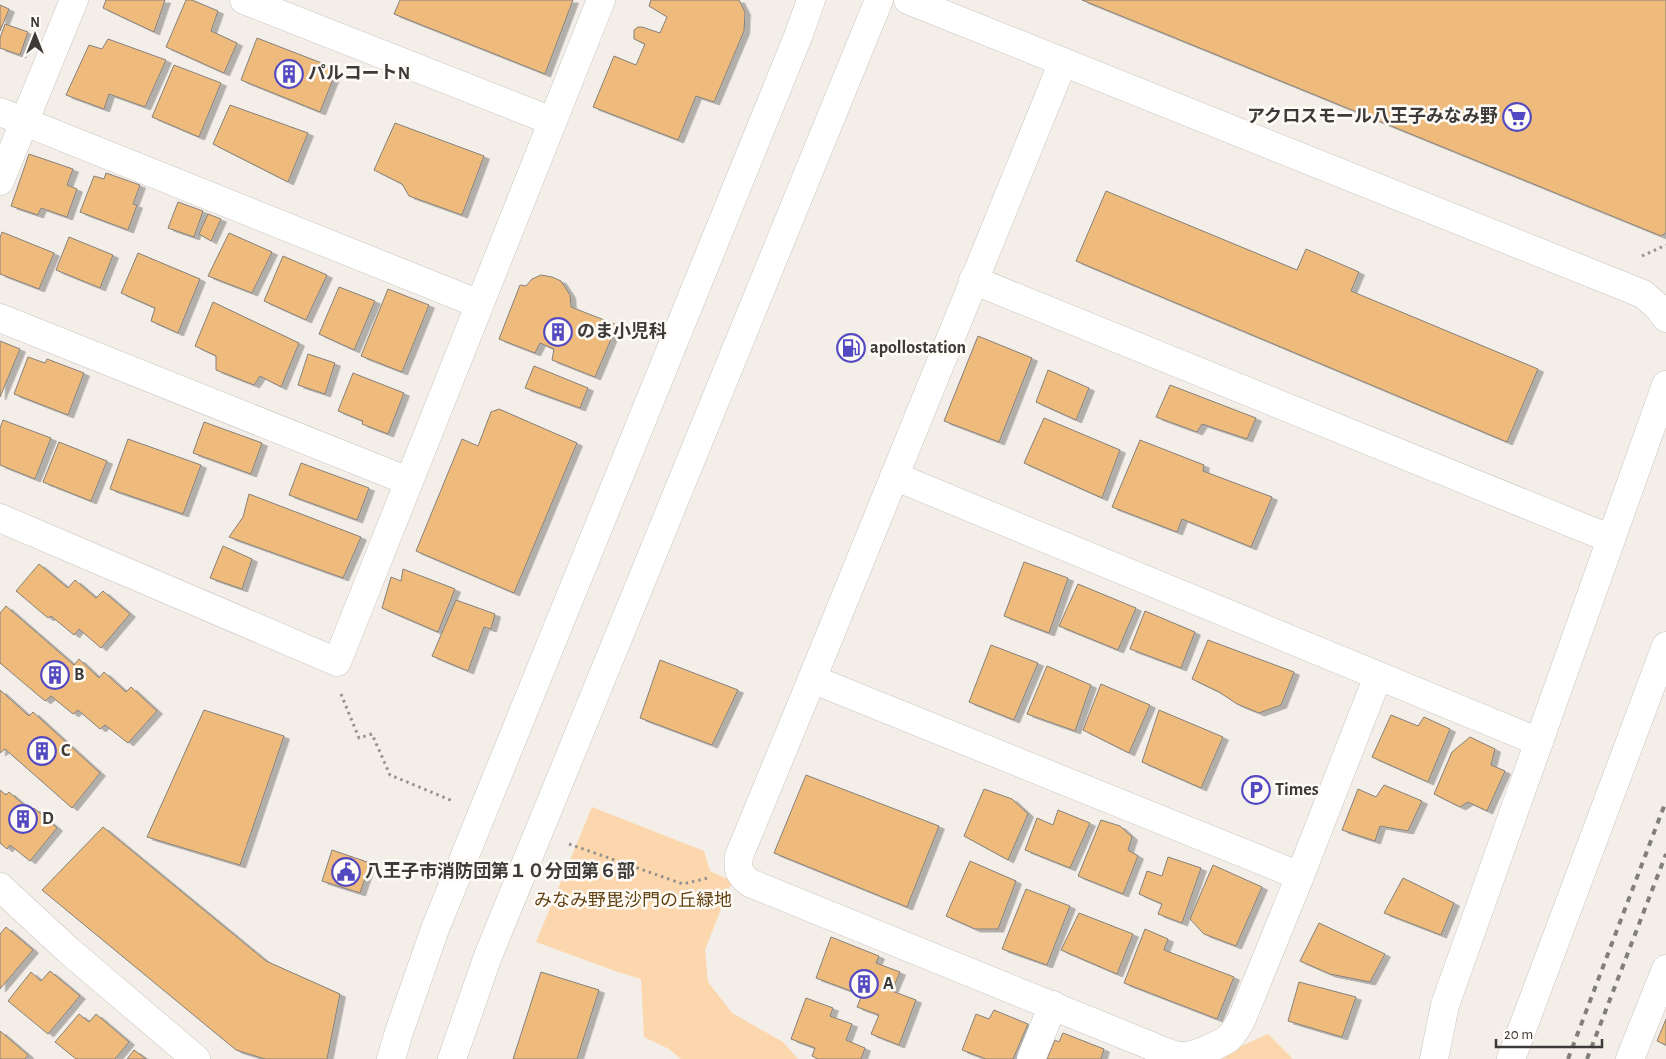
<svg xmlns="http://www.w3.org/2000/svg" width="1666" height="1059" font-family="'Alegreya Sans','Noto Sans JP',sans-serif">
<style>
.green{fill:#fcd7ad}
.building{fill:#eebb7c;stroke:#85807b;filter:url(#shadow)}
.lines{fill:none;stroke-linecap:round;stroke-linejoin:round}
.minor-casing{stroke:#c9c4bf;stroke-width:29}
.path{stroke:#95928e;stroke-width:3;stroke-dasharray:2.5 4;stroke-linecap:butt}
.minor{stroke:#fff;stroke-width:28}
.rail{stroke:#827f7b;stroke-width:4;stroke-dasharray:6 6;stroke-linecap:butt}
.labels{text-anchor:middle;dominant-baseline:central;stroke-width:5;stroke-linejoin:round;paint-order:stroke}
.poi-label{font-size:18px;font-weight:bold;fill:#3d3b39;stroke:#fffcf8;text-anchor:start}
.park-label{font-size:18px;fill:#644211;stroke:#fffcf8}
</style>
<defs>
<filter id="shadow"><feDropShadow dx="5.5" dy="3" stdDeviation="0" flood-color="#0004"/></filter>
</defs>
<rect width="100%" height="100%" fill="#f3eee8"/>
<g class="green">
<polygon points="592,807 704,851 710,871 732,881 705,950 708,982 732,1013 783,1042 798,1059 681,1059 669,1049 644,1037 641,979 615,971 536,942"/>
<polygon points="1268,1034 1293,1059 1213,1059"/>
</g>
<g class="building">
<polygon points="106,0 165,0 154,32 103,8"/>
<polygon points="186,0 192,0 218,11 211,31 237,43 224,73 166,47"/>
<polygon points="400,0 573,0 545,74 394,14"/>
<polygon points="651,0 739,0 745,12 744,31 714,102 696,96 678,140 593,107 614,56 636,65 645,44 634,39 634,30 638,27 642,27 660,33 667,17 649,6"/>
<polygon points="1082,0 1666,0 1666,233 1661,236"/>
<polygon points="0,5 9,9 0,31"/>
<polygon points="5,24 28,32 20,55 0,48 0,38"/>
<polygon points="257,38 337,69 320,112 241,80"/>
<polygon points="108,39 166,60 145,107 109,94 104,109 66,95 89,45 102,49"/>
<polygon points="174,65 221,83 199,137 152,117"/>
<polygon points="230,105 308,133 288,182 213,144"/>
<polygon points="395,123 484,156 462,215 409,196 402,184 374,170"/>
<polygon points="29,154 73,169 67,185 77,189 67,217 41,208 38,215 11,206"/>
<polygon points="106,173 140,185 133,204 137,205 128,230 80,212 94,176 104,179"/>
<polygon points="1106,191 1297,270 1306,249 1359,272 1351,291 1538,369 1507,442 1076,261"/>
<polygon points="178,202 203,211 194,237 168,228"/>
<polygon points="208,214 221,219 211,241 199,234"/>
<polygon points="2,232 54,253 39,289 0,274 0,238"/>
<polygon points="229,233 272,252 252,293 208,276"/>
<polygon points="69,237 113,255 100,288 56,270"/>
<polygon points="138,253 200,279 178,333 151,321 155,308 121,293"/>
<polygon points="283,256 327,275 306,320 264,301"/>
<polygon points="541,275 552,277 561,281 570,295 571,307 617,325 595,377 552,360 554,349 540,343 535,353 499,339 520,285 526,286 532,279"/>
<polygon points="339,287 375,301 354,350 319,334"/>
<polygon points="388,289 429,305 402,372 361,356"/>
<polygon points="213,302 299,343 281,387 260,376 254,385 216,370 216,356 195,346"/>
<polygon points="978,336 1032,358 999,442 944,421"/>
<polygon points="0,341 20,349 0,397"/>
<polygon points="308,354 335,363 325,394 298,385"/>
<polygon points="28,357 45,363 47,359 84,373 68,415 14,394"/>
<polygon points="534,366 588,388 580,408 525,388"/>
<polygon points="1048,370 1089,388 1076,420 1036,402"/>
<polygon points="353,373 404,393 388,434 362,424 363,421 338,411"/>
<polygon points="1170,385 1256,418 1247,439 1202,424 1197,432 1156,417"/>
<polygon points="499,409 577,443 514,593 416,551 462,439 478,446 491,412"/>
<polygon points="1044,418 1120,450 1102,498 1024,463"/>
<polygon points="3,420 51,438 35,479 0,465 0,428"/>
<polygon points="204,422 262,443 251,474 193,453"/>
<polygon points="128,439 201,465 183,514 110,489"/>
<polygon points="1140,440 1204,465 1203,471 1272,497 1251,547 1182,519 1177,532 1112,507"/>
<polygon points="59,442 107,461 91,501 43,482"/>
<polygon points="301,463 369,488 357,520 289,495"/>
<polygon points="249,494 361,537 343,578 229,537 243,517"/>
<polygon points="223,546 252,559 242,589 210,578"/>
<polygon points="1024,562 1068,578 1049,633 1004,616"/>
<polygon points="39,564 68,588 75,580 96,598 103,591 130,614 101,648 79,629 74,635 51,616 48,618 16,591"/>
<polygon points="403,569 455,589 438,632 382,608 391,577 401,581"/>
<polygon points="1078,584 1136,608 1118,650 1059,626"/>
<polygon points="456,600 495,614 491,629 484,627 468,671 432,656"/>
<polygon points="6,606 74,665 79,659 99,678 104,672 126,692 131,687 157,711 128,743 105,725 100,729 78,710 73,714 51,696 45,701 0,663 0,613"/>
<polygon points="1145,611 1195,632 1181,668 1130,649"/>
<polygon points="1208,640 1294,672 1281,705 1259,713 1237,704 1219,692 1192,679"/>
<polygon points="991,645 1038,663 1014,720 969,702"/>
<polygon points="660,660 738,690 712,745 640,718"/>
<polygon points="1047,666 1091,685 1075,731 1027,714"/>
<polygon points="1101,684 1150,705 1129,753 1083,730"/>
<polygon points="0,690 29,716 33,712 100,773 72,808 5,749 0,753"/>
<polygon points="204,710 284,736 240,865 147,837"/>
<polygon points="1159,710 1223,737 1201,788 1142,762"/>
<polygon points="1391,715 1418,726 1424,717 1450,729 1428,782 1372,757"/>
<polygon points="1470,737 1495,749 1491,765 1505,771 1487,811 1468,802 1460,807 1434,794 1452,752"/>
<polygon points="806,775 939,826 907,907 774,853"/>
<polygon points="1384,785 1422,801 1408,831 1380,826 1375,841 1342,830 1358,789 1376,797"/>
<polygon points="984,789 1012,799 1028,814 1008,860 964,836"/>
<polygon points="0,790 6,795 9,792 31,811 34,808 57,828 30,861 10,845 7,849 0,843"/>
<polygon points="1058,810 1090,823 1070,868 1025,850 1037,818 1053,825"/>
<polygon points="1101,820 1120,826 1132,837 1128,850 1138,856 1123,894 1078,876"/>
<polygon points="103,827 266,961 340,994 327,1059 265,1059 236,1050 42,890"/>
<polygon points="332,850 370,863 360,893 322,881"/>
<polygon points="1168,857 1201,868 1182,923 1158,914 1162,904 1139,894 1147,871 1162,876"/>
<polygon points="970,861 1016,881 998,929 975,929 946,916"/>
<polygon points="1213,865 1262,887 1236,946 1204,934 1190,919"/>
<polygon points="1403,878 1454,903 1441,935 1384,913"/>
<polygon points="1026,889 1070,906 1047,965 1002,949"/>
<polygon points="1079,913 1133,934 1117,974 1061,950"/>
<polygon points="1319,923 1385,954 1370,982 1330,974 1300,961"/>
<polygon points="6,927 33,950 0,989 0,934"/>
<polygon points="1145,929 1168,939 1164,950 1234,977 1217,1019 1124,983"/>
<polygon points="831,937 879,956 876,963 900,972 892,991 916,1000 899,1045 871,1034 879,1015 857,1007 862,995 816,978"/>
<polygon points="50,971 80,996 48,1034 8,1001 31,972 41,981"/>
<polygon points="541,972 599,990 577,1059 513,1059"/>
<polygon points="1299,982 1356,997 1342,1037 1288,1021"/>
<polygon points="806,998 833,1008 830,1016 852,1024 846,1040 865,1048 861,1059 818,1059 812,1056 815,1048 791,1039"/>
<polygon points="994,1010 1028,1024 1013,1059 986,1059 962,1050 976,1014 989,1019"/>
<polygon points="79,1014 89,1022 96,1014 129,1042 115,1059 76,1059 55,1042"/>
<polygon points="1666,1019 1666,1045 1657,1041"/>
<polygon points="0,1031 28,1055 25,1059 0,1059"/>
<polygon points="1063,1033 1104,1049 1101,1059 1047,1059 1055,1040 1059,1042"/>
<polygon points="134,1050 146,1059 127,1059"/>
</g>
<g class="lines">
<defs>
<g id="minor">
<polyline points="244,0 552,121"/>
<polyline points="908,0 1643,294 1659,308 1666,318"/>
<path d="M1063,62l-251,617 -73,177c-2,13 0,19 11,27l384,156c12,4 36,17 48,17 11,1 39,-12 47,-18 5,-5 8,-11 12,-17l59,-145 78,-200"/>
<polyline points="0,112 479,304"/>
<polyline points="0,181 74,0"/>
<polyline points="973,280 1611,539"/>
<polyline points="0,318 408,481"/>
<polyline points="894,476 1539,742"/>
<polyline points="0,518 337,662 601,0"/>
<polyline points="812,679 1300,876"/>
<polyline points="0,887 68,950 196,1059"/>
<polyline points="391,1059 399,1032 435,929 799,34 811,0"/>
<polyline points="452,1059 488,956 879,0"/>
<polyline points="1031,1059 1053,1005"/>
<polyline points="1434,1059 1445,1005 1666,385"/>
<polyline points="1511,1059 1666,646"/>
<polyline points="1630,1059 1666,969"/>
</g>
</defs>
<use href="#minor" class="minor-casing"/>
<g class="path">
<polyline points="1642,256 1666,245"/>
<polyline points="341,694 359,738 372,734 390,775 453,801"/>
<polyline points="569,844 683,884 708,878"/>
</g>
<use href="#minor" class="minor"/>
<g class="rail">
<polyline points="1568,1059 1666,801"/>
<polyline points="1587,1059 1666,854"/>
</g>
</g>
<defs>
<symbol id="building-ring" viewBox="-11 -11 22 22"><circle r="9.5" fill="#fffcf8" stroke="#5349c0" stroke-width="1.5"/><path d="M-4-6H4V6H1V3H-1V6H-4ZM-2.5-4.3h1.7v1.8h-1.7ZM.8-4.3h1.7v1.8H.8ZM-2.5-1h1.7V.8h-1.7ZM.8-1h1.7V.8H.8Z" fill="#5349c0"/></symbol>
<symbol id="supermarket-ring" viewBox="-11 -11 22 22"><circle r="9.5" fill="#fffcf8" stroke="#5349c0" stroke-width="1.5"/><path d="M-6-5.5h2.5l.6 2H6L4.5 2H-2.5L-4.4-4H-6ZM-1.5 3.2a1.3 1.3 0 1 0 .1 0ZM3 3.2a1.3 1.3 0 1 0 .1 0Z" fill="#5349c0"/></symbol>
<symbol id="fuel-ring" viewBox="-11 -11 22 22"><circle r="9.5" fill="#fffcf8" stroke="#5349c0" stroke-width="1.5"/><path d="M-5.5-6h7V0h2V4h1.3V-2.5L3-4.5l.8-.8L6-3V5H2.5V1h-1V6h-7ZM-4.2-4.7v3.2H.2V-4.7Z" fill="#5349c0"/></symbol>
<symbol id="parking-ring" viewBox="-11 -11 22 22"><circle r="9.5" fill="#fffcf8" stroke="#5349c0" stroke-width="1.5"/><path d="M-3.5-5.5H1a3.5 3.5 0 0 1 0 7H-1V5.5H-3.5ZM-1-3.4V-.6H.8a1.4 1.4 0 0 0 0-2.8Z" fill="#5349c0"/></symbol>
<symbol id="civic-ring" viewBox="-11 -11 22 22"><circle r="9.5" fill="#fffcf8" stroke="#5349c0" stroke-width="1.5"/><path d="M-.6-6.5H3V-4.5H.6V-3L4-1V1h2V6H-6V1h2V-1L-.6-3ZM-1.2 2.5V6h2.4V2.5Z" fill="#5349c0"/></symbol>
</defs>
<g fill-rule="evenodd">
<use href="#building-ring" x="273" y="58" width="32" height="32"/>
<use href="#supermarket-ring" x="1501" y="101" width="32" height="32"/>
<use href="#building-ring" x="542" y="316" width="32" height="32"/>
<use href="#fuel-ring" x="835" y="332" width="32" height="32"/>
<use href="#building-ring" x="39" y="659" width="32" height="32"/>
<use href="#building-ring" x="26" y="735" width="32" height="32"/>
<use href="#parking-ring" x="1240" y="774" width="32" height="32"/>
<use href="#building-ring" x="7" y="803" width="32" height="32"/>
<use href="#civic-ring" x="330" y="856" width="32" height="32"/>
<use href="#building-ring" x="848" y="968" width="32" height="32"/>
</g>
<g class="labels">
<g class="poi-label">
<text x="308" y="74">パルコートN</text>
<text x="1498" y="117" text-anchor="end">アクロスモール八王子みなみ野</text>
<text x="577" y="332">のま小児科</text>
<text x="870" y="348">apollostation</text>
<text x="74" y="675">B</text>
<text x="61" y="751">C</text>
<text x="1275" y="790">Times</text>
<text x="42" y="819">D</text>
<text x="365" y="872">八王子市消防団第１０分団第６部</text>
<text x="883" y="984">A</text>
</g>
<g class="park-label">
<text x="633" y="901">みなみ野毘沙門の丘緑地</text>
</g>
</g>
<g transform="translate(35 35)" stroke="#fffcf8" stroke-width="4" paint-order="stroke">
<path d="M0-4L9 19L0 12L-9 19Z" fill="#3d3b39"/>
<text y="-8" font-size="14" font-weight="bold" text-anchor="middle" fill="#3d3b39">N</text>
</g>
<path d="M1496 1039v8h106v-8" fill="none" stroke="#3d3b39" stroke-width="2.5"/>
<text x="1504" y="1039" font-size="15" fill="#3d3b39" stroke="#fffcf8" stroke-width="4" paint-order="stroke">20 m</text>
</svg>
